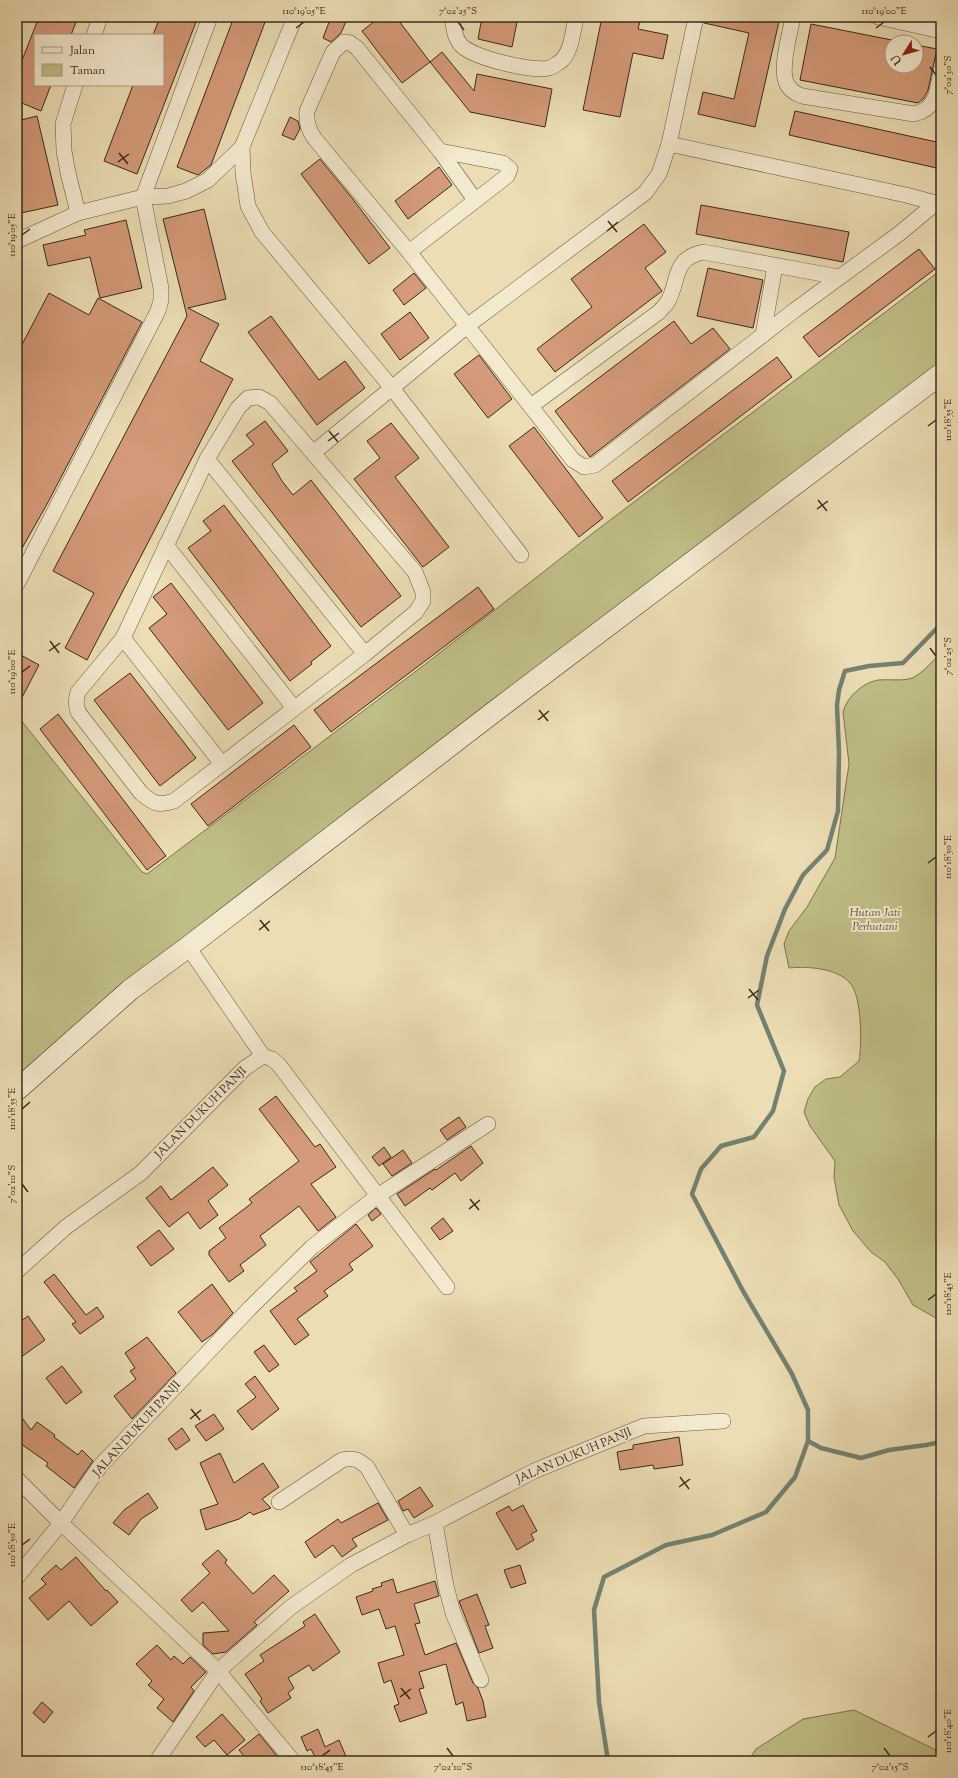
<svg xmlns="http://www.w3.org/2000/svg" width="958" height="1778" font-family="'Sorts Mill Goudy',serif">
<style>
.green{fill:#c0be87;stroke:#7c7450}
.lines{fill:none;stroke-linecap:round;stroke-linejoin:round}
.stream{stroke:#738270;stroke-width:4.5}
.building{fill:#d49a79;stroke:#392b1a}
.street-casing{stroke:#665840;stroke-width:16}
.secondary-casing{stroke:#392b1a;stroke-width:22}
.street{stroke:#f3e9ce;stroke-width:15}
.secondary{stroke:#f3e9ce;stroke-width:21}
.ticks{fill:none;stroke:#392b1a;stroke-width:1.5}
.labels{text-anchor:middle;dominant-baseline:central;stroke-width:4;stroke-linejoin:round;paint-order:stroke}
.park-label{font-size:12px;font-style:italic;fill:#5b5035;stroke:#f3e9ce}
.street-label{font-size:12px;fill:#392b1a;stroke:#f3e9ce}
.neatline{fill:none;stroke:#392b1a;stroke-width:1.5}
.ticks-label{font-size:10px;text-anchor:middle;fill:#392b1a}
</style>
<rect width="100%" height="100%" fill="#ecddb4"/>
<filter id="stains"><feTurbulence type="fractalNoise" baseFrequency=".005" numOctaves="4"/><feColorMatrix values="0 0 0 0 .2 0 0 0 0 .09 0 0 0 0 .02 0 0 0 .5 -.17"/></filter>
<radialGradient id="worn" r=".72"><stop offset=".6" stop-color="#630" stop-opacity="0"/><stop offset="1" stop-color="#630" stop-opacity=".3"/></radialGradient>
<g class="green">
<polygon points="941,270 941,363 17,1078 17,718 20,719 142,872 147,874 432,659 597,530"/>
<path d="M941,653v668l-28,-16 -15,-26 -13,-17 -14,-10 -18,-21 -14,-26 -5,-28 1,-16 -25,-35 -6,-14 4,-13 7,-12 11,-8 14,-2 19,-16c3,-17 3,-65 -9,-78 -13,-15 -43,-17 -61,-15l-5,-24 5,-13 18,-24 28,-49 14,-94 -6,-52c4,-15 19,-29 35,-32 10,-1 22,1 31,-1 12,-3 23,-18 32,-26z"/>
<polygon points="854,1710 940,1752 941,1761 748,1761 756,1749 803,1719"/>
</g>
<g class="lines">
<g class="stream">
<polyline points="808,1441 821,1448 861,1458 889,1450 926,1445 941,1442"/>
<polyline points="608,1761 599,1702 594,1610 604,1577 666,1545 712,1535 766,1512 795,1477 808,1441 808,1410 792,1374 743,1291 692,1194 701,1169 721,1146 754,1137 773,1111 784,1071 757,1005 767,956 785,909 803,875 827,850 838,811 839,753 837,705 839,690 845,671 869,666 903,663 941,624"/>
</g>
</g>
<g class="building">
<polygon points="39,17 78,17 71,35 35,35 35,85 51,85 41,111 17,101 17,73"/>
<polygon points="160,17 198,17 137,174 104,161 133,85 163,85 163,35 153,35"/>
<polygon points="234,17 267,17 211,165 198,175 177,167"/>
<polygon points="331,17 348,17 341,33 331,42 323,38"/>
<polygon points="380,17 396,17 430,62 402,83 362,31"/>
<polygon points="482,17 518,17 512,47 478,39"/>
<polygon points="602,17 641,17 638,29 668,35 663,59 633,53 620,117 583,110"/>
<polygon points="705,17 780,17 755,127 698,114 703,92 734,99 749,33 704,23"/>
<polygon points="811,24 892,40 892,66 916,66 916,45 937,49 928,90 924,98 918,103 800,80"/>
<polygon points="442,52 474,91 477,74 552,89 545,127 470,112 430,62"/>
<polygon points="795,111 941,143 941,169 789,135"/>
<polygon points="37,116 58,205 21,213 17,195 17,121"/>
<polygon points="290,117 298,121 300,129 294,140 282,135"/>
<polygon points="320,159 352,198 390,248 369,264 301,174"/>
<polygon points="439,167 452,185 408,219 395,201"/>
<polygon points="701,205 849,232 843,262 696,234"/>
<polygon points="204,209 226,299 188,308 219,324 200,361 233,379 87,660 65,648 94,593 53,571 187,316 163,219"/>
<polygon points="126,220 142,288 100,298 90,257 48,266 43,245 86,235 84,230"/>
<polygon points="644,224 666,252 645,268 662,291 555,372 537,349 592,307 571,279"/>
<polygon points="919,249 935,269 819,357 803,337"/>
<polygon points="708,268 763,280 753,328 697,316"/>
<polygon points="414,273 426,288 404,305 393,290"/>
<polygon points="49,293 89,315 98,298 142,322 46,506 17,557 17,354"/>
<polygon points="410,312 429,338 400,360 381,334"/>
<polygon points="271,316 319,380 345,361 365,388 317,425 248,332"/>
<polygon points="674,321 691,344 713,328 730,349 590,457 555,411"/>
<polygon points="479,355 512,399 488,418 454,374"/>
<polygon points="777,357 792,377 628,502 612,481"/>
<polygon points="265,421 288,451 272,464 282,481 293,495 311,480 401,596 361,627 232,461 254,444 246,435"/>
<polygon points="391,423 419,458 395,477 449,547 423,567 354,479 380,458 367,441"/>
<polygon points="534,427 603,518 579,537 509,446"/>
<polygon points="224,505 331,646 311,662 312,664 290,681 188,548 211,531 203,521"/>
<polygon points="171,583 263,703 228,730 149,628 167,614 153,597"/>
<polygon points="478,587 494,609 331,732 314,710"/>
<polygon points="17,653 39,665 17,707"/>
<polygon points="130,673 196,758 160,786 94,700"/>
<polygon points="58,714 166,856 147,870 40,729"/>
<polygon points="294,725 311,747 208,826 191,804"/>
<polygon points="276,1096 315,1147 320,1144 336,1167 311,1184 336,1217 318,1231 299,1206 260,1236 266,1245 240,1265 244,1271 229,1282 209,1255 209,1251 226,1238 219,1228 252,1203 249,1199 299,1161 259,1109"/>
<polygon points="459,1117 466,1127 447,1140 440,1130"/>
<polygon points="471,1146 483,1163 461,1181 455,1173 432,1190 430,1188 405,1206 397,1194 435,1169 436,1170"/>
<polygon points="384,1147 391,1157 379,1166 372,1157"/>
<polygon points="403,1150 412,1163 392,1176 383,1164"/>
<polygon points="213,1167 228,1185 208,1201 218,1215 200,1229 188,1212 169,1227 146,1198 161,1186 171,1200"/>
<polygon points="376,1208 381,1214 372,1221 368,1215"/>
<polygon points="443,1218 453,1231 440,1240 431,1228"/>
<polygon points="356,1224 373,1246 349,1264 353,1270 324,1291 328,1296 297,1319 309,1335 295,1345 270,1311 297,1291 294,1288 317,1271 310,1262"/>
<polygon points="159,1230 174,1249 151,1266 137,1247"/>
<polygon points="54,1274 86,1315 97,1307 104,1317 80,1334 72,1324 76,1322 44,1282"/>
<polygon points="212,1284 233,1313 213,1334 202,1342 178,1312"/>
<polygon points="28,1316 45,1340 17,1360 17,1324"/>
<polygon points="147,1337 176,1373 132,1419 114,1396 136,1379 130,1371 135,1368 125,1353"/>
<polygon points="264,1345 279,1365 269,1372 254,1352"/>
<polygon points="62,1366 82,1392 66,1404 46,1378"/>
<polygon points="255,1376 279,1409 252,1430 237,1411 256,1397 245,1384"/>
<polygon points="17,1411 31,1430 37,1422 55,1435 54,1437 78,1455 82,1450 93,1461 74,1488 46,1466 48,1463 17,1441"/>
<polygon points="214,1414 224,1429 206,1441 195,1426"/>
<polygon points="182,1428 190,1440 176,1450 168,1439"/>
<polygon points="679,1437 683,1465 654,1469 653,1465 620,1470 617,1452 633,1449 633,1445"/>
<polygon points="220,1453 234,1483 263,1463 279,1487 262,1499 271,1508 253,1515 250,1512 239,1519 206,1530 200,1510 218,1504 200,1463"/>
<polygon points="420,1487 433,1506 414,1518 408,1509 403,1511 398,1501"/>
<polygon points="148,1493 158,1508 141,1519 129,1535 113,1523 124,1510"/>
<polygon points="378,1503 388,1520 352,1539 357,1546 342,1557 333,1545 315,1558 305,1542 338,1519 341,1523"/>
<polygon points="523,1505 537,1531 531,1534 534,1540 517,1550 496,1513 509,1506 512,1511"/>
<polygon points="218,1550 227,1560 225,1563 253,1594 274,1575 289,1591 254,1622 257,1625 226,1652 213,1654 203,1645 203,1633 229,1631 203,1602 192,1612 181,1600 210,1573 202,1564"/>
<polygon points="76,1557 106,1591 107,1590 118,1602 91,1626 69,1601 48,1620 29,1598 46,1584 41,1579 56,1565 61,1570"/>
<polygon points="520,1565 526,1583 511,1588 504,1570"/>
<polygon points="393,1579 397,1593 435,1581 439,1596 414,1604 420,1623 415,1624 425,1655 456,1643 473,1683 478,1688 483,1701 486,1717 467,1721 463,1702 456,1705 446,1664 419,1672 424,1688 419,1689 427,1713 400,1722 394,1706 399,1704 391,1680 384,1683 378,1663 404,1655 395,1626 386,1629 379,1609 362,1615 356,1597 373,1591 372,1589 382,1586 381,1583"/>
<polygon points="477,1594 489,1625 485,1626 493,1648 479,1653 459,1601"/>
<polygon points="315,1614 340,1652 313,1671 309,1665 288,1678 294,1688 288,1693 291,1698 268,1713 260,1701 262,1699 245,1674 264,1661 260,1655 305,1626 303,1622"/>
<polygon points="157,1645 171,1660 174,1656 183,1664 190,1657 206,1672 191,1687 194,1691 173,1722 157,1708 164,1699 148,1685 152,1681 136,1664"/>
<polygon points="42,1702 53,1712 44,1723 33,1713"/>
<polygon points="222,1714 245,1740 227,1755 214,1740 205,1747 196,1737"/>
<polygon points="318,1729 325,1747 339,1740 348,1761 317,1761 311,1749 307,1751 301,1737"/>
<polygon points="259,1734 281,1761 248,1761 239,1750"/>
</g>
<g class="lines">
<defs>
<g id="street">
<path d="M454,17c-2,9 1,21 7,28 12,13 71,27 88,23 3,-1 10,-5 13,-8 10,-10 11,-30 14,-43"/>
<path d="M793,17c-3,16 -13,50 -7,65 3,8 9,11 16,14l112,18c23,-5 23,-23 27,-43"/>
<polyline points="878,17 941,31"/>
<polyline points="94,35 100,17"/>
<polyline points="75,85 63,124 64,151 68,173 78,213"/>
<polyline points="242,147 243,173 248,206 262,232 392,388 521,555"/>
<path d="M475,200l-35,-49 -83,-103 -7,-5 -6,-1 -11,10 -26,59c-1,11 1,19 8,28l94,113 164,208 11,7 11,-2 200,-155 105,-77 36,-30 -30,-8 -237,-51"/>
<polyline points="17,241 78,213 143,197 168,196 186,191 208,180 242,147 295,17"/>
<polyline points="409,252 507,176 510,169 503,163 440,151"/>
<polyline points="763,335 775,266"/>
<path d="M531,406l128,-94c2,-3 6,-6 8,-9 13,-21 4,-44 36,-51l136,25"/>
<path d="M313,453l-43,-50 -11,-6 -11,1 -10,10 -31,51 -84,179 -45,54 -2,10 2,10 63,81c13,11 16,13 33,8l191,-147 51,-42 7,-11v-9l-8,-20 -102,-119 154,-127 178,-133 14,-19 10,-30 27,-127"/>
<polyline points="207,459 365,654"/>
<polyline points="166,545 294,708"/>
<polyline points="17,584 158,311 161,300 161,288 143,197 210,17"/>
<polyline points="123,638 222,764"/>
<polyline points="188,947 263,1056"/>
<polyline points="17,1271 66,1227 141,1173 245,1068 263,1056 272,1059 279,1065 447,1287"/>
<polyline points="17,1479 61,1523 218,1671 293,1761"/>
<path d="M279,1502l63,-42c12,-3 17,0 25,7l40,68"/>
<polyline points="435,1523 446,1586 453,1613 481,1680"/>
<polyline points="17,1577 61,1523 100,1466 250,1308 312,1247 379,1195 488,1124"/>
<polyline points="157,1761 218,1671 291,1607 351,1565 407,1535 435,1523 534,1471 644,1426 723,1421"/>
</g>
<polyline id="secondary" points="17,1090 130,990 188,947 499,708 941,374"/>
</defs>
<use href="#street" class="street-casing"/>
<use href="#secondary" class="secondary-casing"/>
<use href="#street" class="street"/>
<use href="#secondary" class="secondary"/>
</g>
<path class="ticks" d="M458,22l6,8M296,28l8,-6M876,28l8,-6M930,67l6,8M119,153l9,11M118,162l11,-8M608,221l9,11M607,231l11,-9M22,235l8,-6M928,426l8,-6M329,431l9,11M328,441l11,-8M818,500l9,11M817,509l11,-8M50,641l9,12M930,648l6,8M49,651l11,-8M22,672l8,-6M539,710l9,11M538,720l11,-9M928,863l8,-6M260,920l9,11M259,930l11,-9M749,989l9,11M748,998l11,-8M22,1109l8,-7M22,1184l6,8M470,1199l9,11M469,1209l11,-9M928,1300l8,-6M191,1409l9,11M190,1419l11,-9M680,1477l9,12M679,1487l11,-8M22,1545l8,-6M401,1688l9,11M400,1697l11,-8M928,1737l8,-6M447,1748l6,8M884,1748l6,8M322,1756l8,-6"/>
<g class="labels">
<g class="park-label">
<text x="875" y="913">Hutan Jati<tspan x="875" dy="14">Perhutani</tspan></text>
</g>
<g class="street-label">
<text transform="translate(201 1113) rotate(-45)">JALAN DUKUH PANJI</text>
<text transform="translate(137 1429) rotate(-48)">JALAN DUKUH PANJI</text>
<text transform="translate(574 1456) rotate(-23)">JALAN DUKUH PANJI</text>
</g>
</g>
<rect width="958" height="1778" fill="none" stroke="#ecddb4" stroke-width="44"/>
<rect x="34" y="34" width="130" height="52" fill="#f3e9ce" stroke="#a99d86"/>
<rect x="42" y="47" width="20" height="6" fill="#f3e9ce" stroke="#a99d86"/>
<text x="70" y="54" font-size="12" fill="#392b1a">Jalan</text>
<rect x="42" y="64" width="20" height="12" fill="#c0be87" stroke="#a99d86"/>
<text x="70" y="74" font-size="12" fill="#392b1a">Taman</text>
<g transform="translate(904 54) rotate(233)"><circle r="19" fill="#f3e9ce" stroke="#a99d86"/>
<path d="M0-3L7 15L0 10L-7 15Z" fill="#8f2418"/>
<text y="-6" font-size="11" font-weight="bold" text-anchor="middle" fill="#392b1a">U</text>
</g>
<rect x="22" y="22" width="914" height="1734" class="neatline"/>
<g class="ticks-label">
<text x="304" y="14">110°19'05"E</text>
<text x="458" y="14">7°02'25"S</text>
<text x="884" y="14">110°19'00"E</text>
<text transform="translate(947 75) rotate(-90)" y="4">7°02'30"S</text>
<text transform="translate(11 235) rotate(-90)" y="4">110°19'05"E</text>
<text transform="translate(947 420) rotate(-90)" y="4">110°18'55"E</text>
<text transform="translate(947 656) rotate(-90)" y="4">7°02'25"S</text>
<text transform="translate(11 672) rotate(-90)" y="4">110°19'00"E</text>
<text transform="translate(947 857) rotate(-90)" y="4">110°18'50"E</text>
<text transform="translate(11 1109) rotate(-90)" y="4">110°18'55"E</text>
<text transform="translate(11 1184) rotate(-90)" y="4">7°02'10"S</text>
<text transform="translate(947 1294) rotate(-90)" y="4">110°18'45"E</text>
<text transform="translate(11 1545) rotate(-90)" y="4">110°18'50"E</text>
<text transform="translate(947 1731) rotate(-90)" y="4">110°18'40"E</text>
<text x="322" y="1770">110°18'45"E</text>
<text x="453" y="1770">7°02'10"S</text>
<text x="890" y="1770">7°02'15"S</text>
</g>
<rect width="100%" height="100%" filter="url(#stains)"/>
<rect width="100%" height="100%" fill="url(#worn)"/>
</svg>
